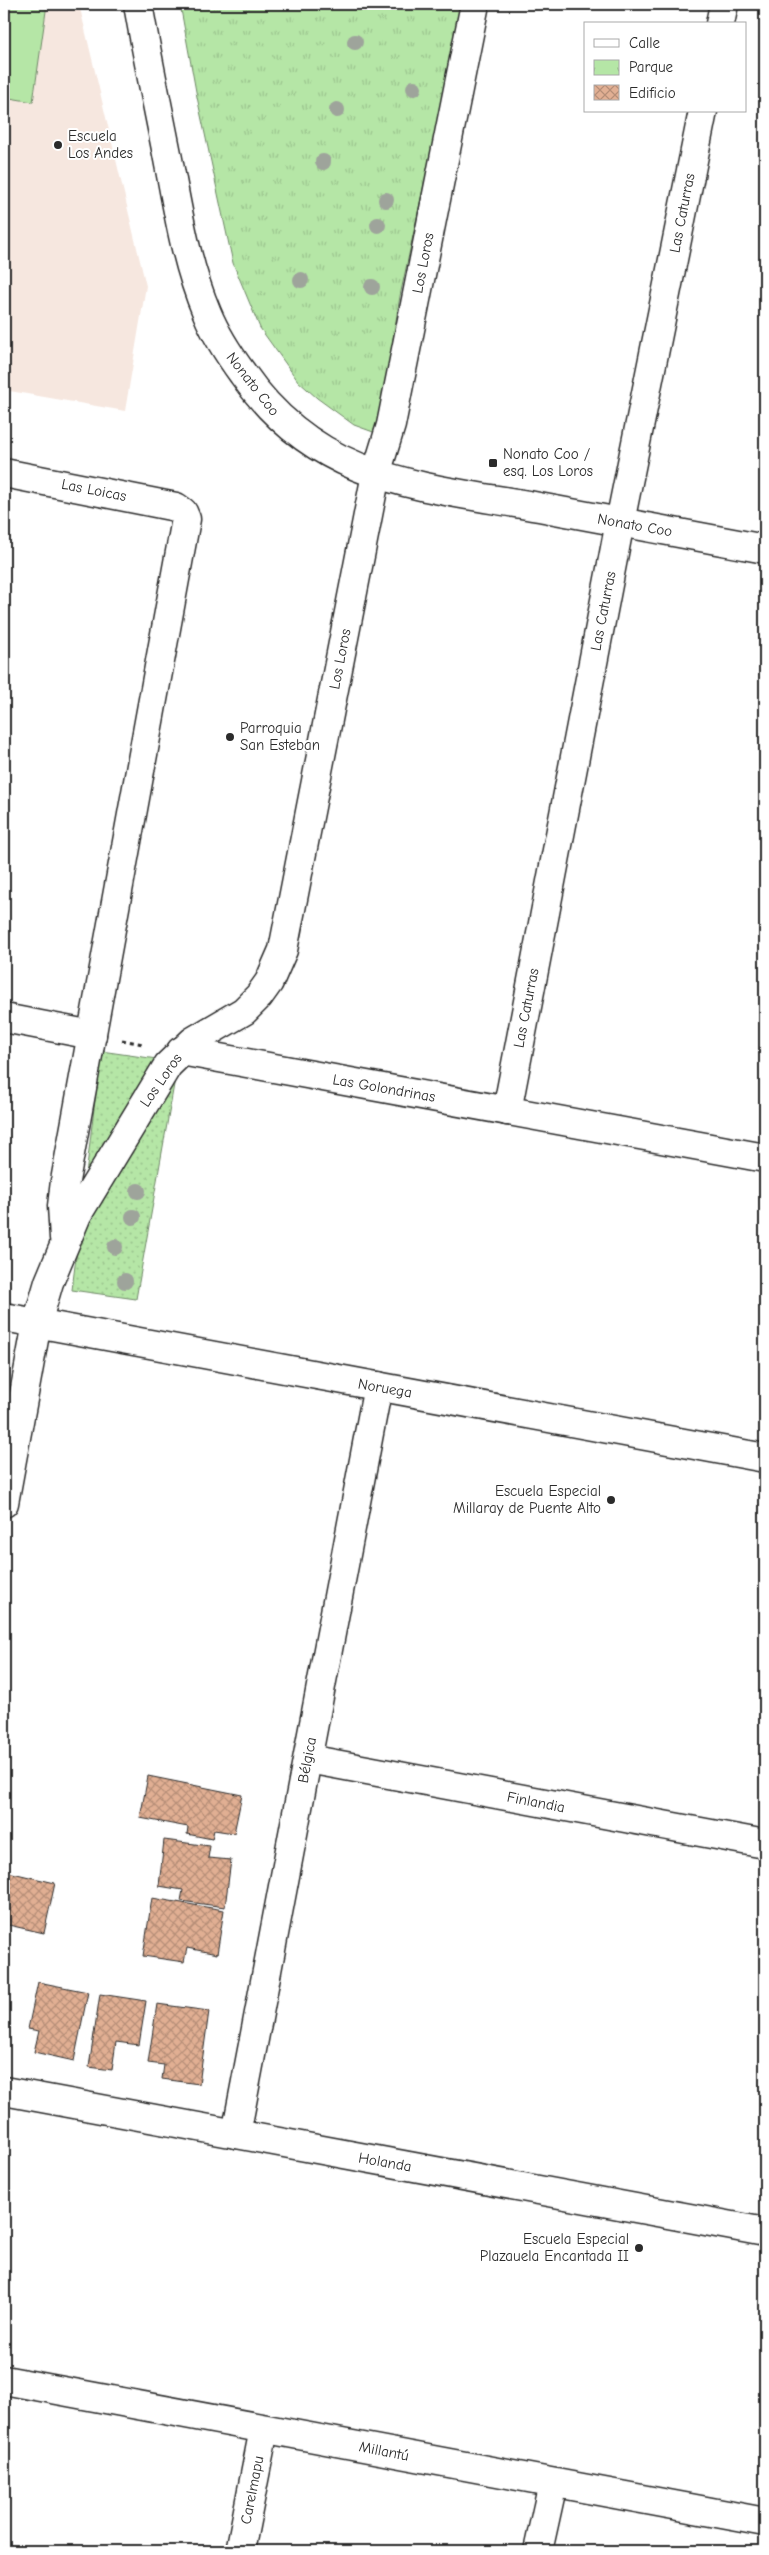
<svg xmlns="http://www.w3.org/2000/svg" width="769" height="2555" font-family="'Comic Neue',sans-serif">
<style>
.built{fill:#f6e7df}
.grass{fill:url(#grass-dots);stroke:#708868}
.park{fill:url(#park-tufts);stroke:#708868}
.pitch{fill:#b5e6a6;stroke:#708868}
.building{fill:url(#building-cross-hatch);stroke:#2b2b2b}
.lines{fill:none;stroke-linecap:round;stroke-linejoin:round}
.minor-casing{stroke:#2b2b2b;stroke-width:31}
.tertiary-casing{stroke:#2b2b2b;stroke-width:31}
.path{stroke:#2b2b2b;stroke-width:3;stroke-dasharray:4 4;stroke-linecap:butt}
.minor{stroke:#fff;stroke-width:28}
.tertiary{stroke:#fff;stroke-width:28}
.tree{fill:#9ea49b}
.poi-dot{fill:#2b2b2b;stroke:#fff;stroke-width:2}
.labels{text-anchor:middle;dominant-baseline:central;stroke-width:4;stroke-linejoin:round;paint-order:stroke}
.poi-label{font-size:15px;fill:#2b2b2b;stroke:#fff;text-anchor:start}
.street-label{font-size:15px;fill:#2b2b2b;stroke:#fff}
</style>
<defs>
<pattern id="grass-dots" width="8" height="8" patternUnits="userSpaceOnUse" patternTransform="scale(1.25)"><rect width="8" height="8" fill="#b5e6a6"/><path d="M2 2h.1M6 6h.1" fill="none" stroke="#9cc58f" stroke-width="1.8" stroke-linecap="round"/></pattern>
<pattern id="park-tufts" width="24" height="20" patternUnits="userSpaceOnUse" patternTransform="scale(1.25)"><rect width="24" height="20" fill="#b5e6a6"/><path d="M3 7l-1-3M5 7V3M7 7l1-3M15 17l-1-3M17 17v-4M19 17l1-3" fill="none" stroke="#9cc58f"/></pattern>
<pattern id="building-cross-hatch" width="8" height="8" patternUnits="userSpaceOnUse" patternTransform="scale(1.25)"><rect width="8" height="8" fill="#e1af93"/><path d="M0 0l8 8M0 8l8-8" fill="none" stroke="#b78f78"/></pattern>
</defs>
<rect width="100%" height="100%" fill="#fff"/>
<filter id="ink" filterUnits="userSpaceOnUse"><feTurbulence type="fractalNoise" baseFrequency=".02" numOctaves="2"/><feDisplacementMap in="SourceGraphic" scale="10" xChannelSelector="R" yChannelSelector="G"/><feConvolveMatrix kernelMatrix="1 2 1 2 8 2 1 2 1" color-interpolation-filters="sRGB"/></filter>
<g filter="url(#ink)">
<polygon class="built" points="4,4 79,4 146,286 125,411 4,390"/>
<polygon class="grass" points="101,1051 178,1062 136,1299 72,1290"/>
<polygon class="park" points="180,4 463,4 400,296 383,401 376,433 354,425 317,398 298,381 260,328 233,263 197,97"/>
<polygon class="pitch" points="4,4 47,4 33,102 4,97"/>
<g class="building">
<polygon points="148,1776 242,1795 234,1833 214,1830 212,1839 187,1834 188,1827 140,1818"/>
<polygon points="164,1840 210,1846 208,1858 231,1860 225,1907 181,1901 183,1890 159,1886"/>
<polygon points="4,1871 55,1883 44,1933 4,1924"/>
<polygon points="152,1898 224,1910 217,1954 187,1948 184,1962 143,1956"/>
<polygon points="38,1982 88,1992 74,2061 34,2052 39,2031 28,2029"/>
<polygon points="100,1994 146,2001 139,2045 116,2042 112,2070 89,2067"/>
<polygon points="157,2004 209,2011 199,2084 162,2079 164,2065 148,2063"/>
</g>
<g class="lines">
<defs>
<g id="minor">
<polyline points="720,24 724,4"/>
<polyline points="4,473 176,507 183,512 186,519 65,1181 62,1206 64,1238"/>
<polyline points="4,1018 92,1035"/>
<polyline points="181,1051 765,1158"/>
<polyline points="507,1111 620,522 703,111"/>
<polyline points="4,1317 765,1458"/>
<polyline points="4,1503 37,1323 49,1282 77,1215 168,1065 193,1041 244,1011 259,996 269,982 283,950 376,474 391,425 475,4"/>
<polyline points="308,1759 765,1844"/>
<polyline points="4,2091 765,2232"/>
<polyline points="236,2134 378,1386"/>
<polyline points="4,2380 765,2522"/>
<polyline points="240,2551 264,2429"/>
<polyline points="538,2551 553,2483"/>
</g>
<path id="tertiary" d="M138,4c9,52 20,104 30,155 10,52 18,105 39,154 9,22 22,42 36,61 75,108 178,112 296,133 75,14 151,28 226,42"/>
</defs>
<use href="#minor" class="minor-casing"/>
<use href="#tertiary" class="tertiary-casing"/>
<polyline class="path" points="122,1040 143,1044"/>
<use href="#minor" class="minor"/>
<use href="#tertiary" class="tertiary"/>
</g>
<g class="tree">
<circle cx="355" cy="42" r="8"/>
<circle cx="414" cy="88" r="8"/>
<circle cx="337" cy="110" r="8"/>
<circle cx="323" cy="162" r="8"/>
<circle cx="386" cy="200" r="8"/>
<circle cx="378" cy="225" r="8"/>
<circle cx="301" cy="280" r="8"/>
<circle cx="372" cy="287" r="8"/>
<circle cx="138" cy="1191" r="8"/>
<circle cx="133" cy="1217" r="8"/>
<circle cx="115" cy="1247" r="8"/>
<circle cx="125" cy="1281" r="8"/>
</g>
</g>
<g class="poi-dot">
<circle cx="58" cy="145" r="5"/>
<rect x="488" y="458" width="10" height="10" rx="2.5"/>
<circle cx="230" cy="737" r="5"/>
<circle cx="611" cy="1500" r="5"/>
<circle cx="639" cy="2248" r="5"/>
</g>
<g class="labels">
<g class="poi-label">
<text x="68" y="136">Escuela<tspan x="68" dy="17">Los Andes</tspan></text>
<text x="503" y="454">Nonato Coo /<tspan x="503" dy="17">esq. Los Loros</tspan></text>
<text x="240" y="728">Parroquia<tspan x="240" dy="17">San Esteban</tspan></text>
<text x="601" y="1491" text-anchor="end">Escuela Especial<tspan x="601" dy="17">Millaray de Puente Alto</tspan></text>
<text x="629" y="2239" text-anchor="end">Escuela Especial<tspan x="629" dy="17">Plazauela Encantada II</tspan></text>
</g>
<g class="street-label">
<text transform="translate(682 213) rotate(-79)">Las Caturras</text>
<text transform="translate(423 263) rotate(-79)">Los Loros</text>
<text transform="translate(253 384) rotate(52)">Nonato Coo</text>
<text transform="translate(94 490) rotate(11)">Las Loicas</text>
<text transform="translate(635 525) rotate(10)">Nonato Coo</text>
<text transform="translate(603 611) rotate(-79)">Las Caturras</text>
<text transform="translate(340 659) rotate(-79)">Los Loros</text>
<text transform="translate(526 1008) rotate(-79)">Las Caturras</text>
<text transform="translate(161 1080) rotate(-55)">Los Loros</text>
<text transform="translate(384 1088) rotate(10)">Las Golondrinas</text>
<text transform="translate(385 1388) rotate(10)">Noruega</text>
<text transform="translate(307 1760) rotate(-79)">Bélgica</text>
<text transform="translate(536 1802) rotate(11)">Finlandia</text>
<text transform="translate(385 2162) rotate(10)">Holanda</text>
<text transform="translate(384 2451) rotate(11)">Millantú</text>
<text transform="translate(252 2490) rotate(-79)">Carelmapu</text>
</g>
</g>
<rect width="769" height="2555" fill="none" stroke="#fff" stroke-width="20"/>
<rect x="10" y="10" width="749" height="2535" fill="none" stroke="#2b2b2b" stroke-width="2" filter="url(#ink)"/>
<rect x="584" y="22" width="162" height="90" fill="#ffffff" stroke="#aaaaaa"/>
<rect x="594" y="39" width="25" height="8" fill="#ffffff" stroke="#aaaaaa"/>
<text x="629" y="48" font-size="15" fill="#2b2b2b">Calle</text>
<rect x="594" y="60" width="25" height="15" fill="url(#park-tufts)" stroke="#aaaaaa"/>
<text x="629" y="72" font-size="15" fill="#2b2b2b">Parque</text>
<rect x="594" y="85" width="25" height="15" fill="url(#building-cross-hatch)" stroke="#aaaaaa"/>
<text x="629" y="98" font-size="15" fill="#2b2b2b">Edificio</text>
</svg>
